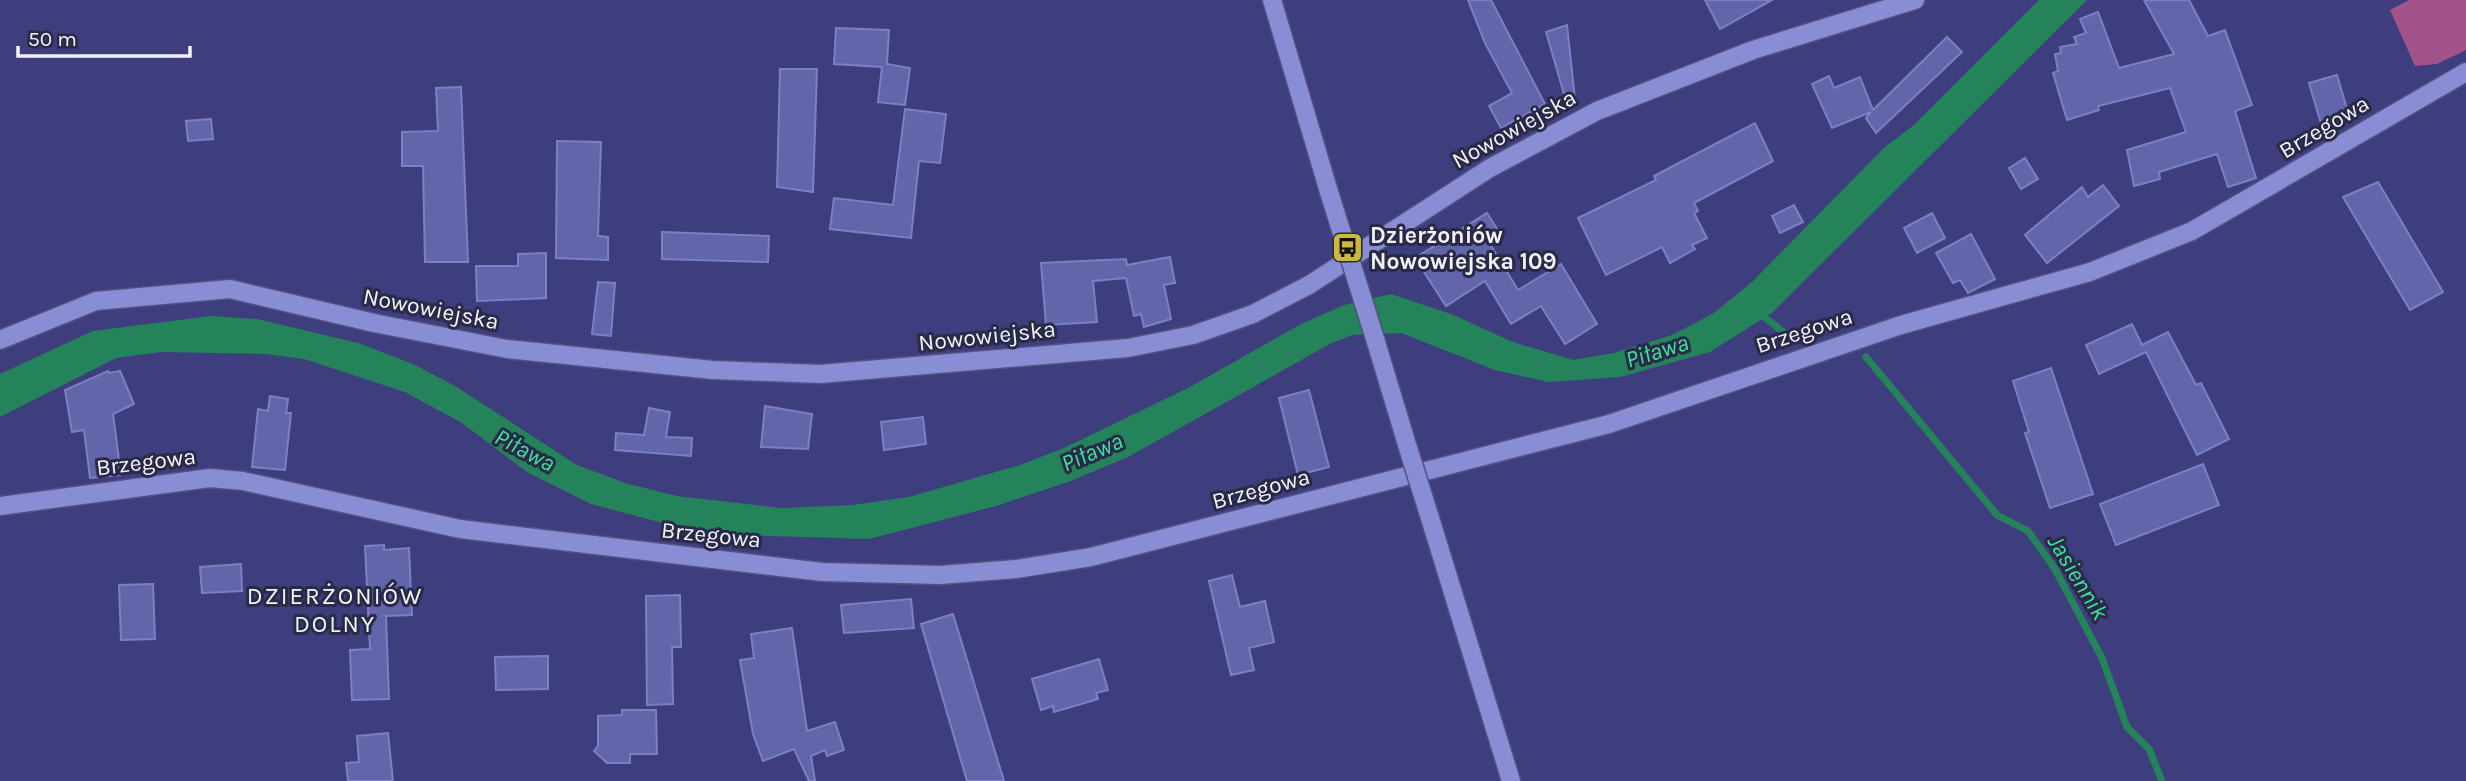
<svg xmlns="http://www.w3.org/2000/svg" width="2466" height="781" font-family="Karla,sans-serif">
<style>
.green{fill:#a25389}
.water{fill:#24835a}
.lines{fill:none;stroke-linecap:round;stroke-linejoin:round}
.stream{stroke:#24835a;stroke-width:7}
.building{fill:#6265a9;stroke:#7b80c6;stroke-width:2}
.street-casing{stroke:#535182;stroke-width:21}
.secondary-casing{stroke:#535182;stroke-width:21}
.street{stroke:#888dd4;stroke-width:18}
.secondary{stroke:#888dd4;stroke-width:18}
.secondary-bridge-casing{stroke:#535182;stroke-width:21;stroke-linecap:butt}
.secondary-bridge{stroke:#888dd4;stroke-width:18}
.labels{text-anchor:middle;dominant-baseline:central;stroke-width:6;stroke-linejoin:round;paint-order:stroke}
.street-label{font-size:23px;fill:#f2f3fb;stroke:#282a47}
.poi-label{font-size:23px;font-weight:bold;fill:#f2f3fb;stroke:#282a47;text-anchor:start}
.water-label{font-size:24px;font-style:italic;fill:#3ee29c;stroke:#282a47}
.neighbourhood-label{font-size:24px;letter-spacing:2px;fill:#f2f3fb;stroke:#282a47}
</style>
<rect width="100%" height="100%" fill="#3e3e7e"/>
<polygon class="green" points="2409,0 2466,0 2466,50 2437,64 2415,66 2390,10"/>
<polygon class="water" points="2039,0 2087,0 1773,312 1710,352 1620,377 1548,382 1495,370 1401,333 1352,335 1330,344 1128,457 1068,482 996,506 869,539 735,535 659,522 591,504 527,472 462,423 405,392 304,359 265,354 161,352 116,358 0,417 0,374 93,331 211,316 257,319 358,343 413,364 455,386 577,465 625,483 677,496 782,508 852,505 909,497 1020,465 1064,448 1188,388 1301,324 1344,305 1391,294 1451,314 1513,342 1573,360 1614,353 1672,335 1714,313 1753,281 1885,147 1914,125"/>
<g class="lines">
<g class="stream">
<polyline points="1758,312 1792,339 1837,326"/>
<polyline points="1866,357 1997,515 2028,531 2055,569 2102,658 2127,727 2149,749 2162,781"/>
</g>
</g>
<g class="building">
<polygon points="1468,0 1491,0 1545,104 1501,128 1489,106 1512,93 1485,43"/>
<polygon points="1705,0 1772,0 1720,29"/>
<polygon points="2144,0 2189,0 2208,36 2225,30 2252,105 2235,111 2256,178 2228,187 2217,154 2159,172 2160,179 2134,186 2127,150 2186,132 2170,88 2098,106 2099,110 2067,120 2053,73 2058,71 2055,54 2061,53 2060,47 2077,44 2074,37 2086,33 2080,19 2098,12 2119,68 2174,54"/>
<polygon points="1567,25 1575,99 1566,101 1546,32"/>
<polygon points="836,28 889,30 887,64 910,68 905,105 878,102 882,67 834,64"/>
<polygon points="1947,37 1962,52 1876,133 1866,118 1871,112 1832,128 1812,84 1829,76 1834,88 1860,77 1873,110"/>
<polygon points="780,69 817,69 813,192 777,187"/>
<polygon points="2337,75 2350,119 2322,127 2309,83"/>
<polygon points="461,87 468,262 425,262 423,166 402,166 402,132 438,131 436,88"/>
<polygon points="905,109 946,114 940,163 919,161 911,238 830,229 834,198 893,205"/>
<polygon points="211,119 213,139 188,141 186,121"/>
<polygon points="1755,123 1773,161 1694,203 1698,211 1694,213 1707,238 1692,245 1695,249 1670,263 1662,247 1606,275 1578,218 1656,180 1654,176"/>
<polygon points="557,141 601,142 598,236 608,237 608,260 556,258"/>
<polygon points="2025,158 2038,179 2021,189 2009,168"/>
<polygon points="2378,182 2443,292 2410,310 2343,197"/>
<polygon points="2103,185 2119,206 2047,263 2025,235 2082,187 2088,197"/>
<polygon points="1794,205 1803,222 1780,233 1772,216"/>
<polygon points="1487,213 1499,232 1487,239 1518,290 1561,264 1597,324 1565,344 1541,306 1511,324 1485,281 1446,306 1415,258"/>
<polygon points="1932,213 1945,238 1917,253 1904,228"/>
<polygon points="662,232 769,236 768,262 662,259"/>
<polygon points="1971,234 1995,279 1968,293 1960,280 1953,283 1936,253"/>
<polygon points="546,253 546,298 477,301 476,266 518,266 518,254"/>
<polygon points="1170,257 1175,283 1164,285 1171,319 1144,327 1141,314 1134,316 1126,278 1093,281 1097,322 1046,325 1041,263 1126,259 1127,265"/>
<polygon points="598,282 615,283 611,336 592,334"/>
<polygon points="2132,324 2142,345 2168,332 2196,385 2201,383 2229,439 2197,455 2146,352 2099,374 2086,345"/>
<polygon points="2051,368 2093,494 2050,508 2025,433 2029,432 2013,381"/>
<polygon points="108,371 109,373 120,371 134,404 113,414 121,475 90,478 84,430 72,432 65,390"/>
<polygon points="1309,390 1329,467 1298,475 1279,398"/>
<polygon points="270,396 288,399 286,413 291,413 285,470 252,467 258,409 268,411"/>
<polygon points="765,406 812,414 808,449 761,447"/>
<polygon points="649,408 670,412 666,437 692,438 691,456 615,450 616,433 644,435"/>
<polygon points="923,417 926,444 884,450 881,422"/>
<polygon points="2203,464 2219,505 2116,545 2100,504"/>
<polygon points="384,545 384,550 409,548 412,615 386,616 389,699 352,700 350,650 370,649 365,546"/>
<polygon points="241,564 242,591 202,593 200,567"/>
<polygon points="1232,575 1240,607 1265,601 1274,642 1249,648 1254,670 1231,675 1209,581"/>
<polygon points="153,584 155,639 121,640 119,585"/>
<polygon points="680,595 681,647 672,647 673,704 647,705 646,596"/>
<polygon points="911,599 914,628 844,633 841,605"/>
<polygon points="953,614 996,755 1004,781 967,781 921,624"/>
<polygon points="792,628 807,731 835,722 844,750 827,756 825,750 811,756 815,781 809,781 794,749 763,761 753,734 740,660 754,658 751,634"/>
<polygon points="548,656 548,689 496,690 495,657"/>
<polygon points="1099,659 1108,690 1096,693 1098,699 1054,712 1053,706 1041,710 1032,679"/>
<polygon points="622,710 656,710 657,754 630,754 630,763 607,763 594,751 598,746 598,716 622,715"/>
<polygon points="388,733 393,781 348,781 346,763 359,762 357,736"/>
</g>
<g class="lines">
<defs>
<polyline id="street" points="0,340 96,301 230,289 374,323 507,349 713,370 820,374 1128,348 1193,335 1253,314 1309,285 1490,168 1597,111 1753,50 1915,0"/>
<g id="secondary">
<polyline points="1272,0 1329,192"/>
<polyline points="1376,342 1408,448"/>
<polyline points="0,506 210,478 243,481 460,529 822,572 940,575 1016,569 1091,557 1609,424 1901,325 2090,272 2192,231 2466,72"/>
<polyline points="1430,518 1511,781"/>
</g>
</defs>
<use href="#street" class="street-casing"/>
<use href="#secondary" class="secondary-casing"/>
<use href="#street" class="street"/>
<use href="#secondary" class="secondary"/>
<defs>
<g id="secondary-bridge">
<polyline points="1329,192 1376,342"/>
<polyline points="1408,448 1430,518"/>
</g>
</defs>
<use href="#secondary-bridge" class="secondary-bridge-casing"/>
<use href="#secondary-bridge" class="secondary-bridge"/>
</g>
<defs>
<symbol id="bus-square" viewBox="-11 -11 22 22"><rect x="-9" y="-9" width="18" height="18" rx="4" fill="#cdb938" stroke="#282a47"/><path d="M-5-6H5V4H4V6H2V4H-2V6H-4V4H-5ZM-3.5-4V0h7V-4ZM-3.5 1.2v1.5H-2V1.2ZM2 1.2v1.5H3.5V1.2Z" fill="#111"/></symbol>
</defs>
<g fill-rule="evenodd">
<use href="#bus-square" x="1330" y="230" width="35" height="35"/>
</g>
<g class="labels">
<g class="street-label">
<text transform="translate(2324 127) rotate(-31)">Brzegowa</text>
<text transform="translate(1514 129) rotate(-29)">Nowowiejska</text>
<text transform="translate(431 309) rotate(11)">Nowowiejska</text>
<text transform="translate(1804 331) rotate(-18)">Brzegowa</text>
<text transform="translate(987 336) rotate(-6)">Nowowiejska</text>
<text transform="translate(146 462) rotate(-7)">Brzegowa</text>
<text transform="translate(1261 489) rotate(-15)">Brzegowa</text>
<text transform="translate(711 535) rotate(6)">Brzegowa</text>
</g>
<g class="poi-label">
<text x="1370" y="235">Dzierżoniów<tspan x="1370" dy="26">Nowowiejska 109</tspan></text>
</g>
<g class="water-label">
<text transform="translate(1657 351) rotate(-17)">Piława</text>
<text transform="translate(525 450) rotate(28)">Piława</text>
<text transform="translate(1092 452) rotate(-23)">Piława</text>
<text transform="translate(2078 577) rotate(59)">Jasiennik</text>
</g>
<g class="neighbourhood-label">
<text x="335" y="596">DZIERŻONIÓW<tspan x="335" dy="28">DOLNY</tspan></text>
</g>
</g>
<path d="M18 46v10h172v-10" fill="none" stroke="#f2f3fb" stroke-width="3.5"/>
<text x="28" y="46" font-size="21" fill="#f2f3fb" stroke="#282a47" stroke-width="5" paint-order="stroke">50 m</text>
</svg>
